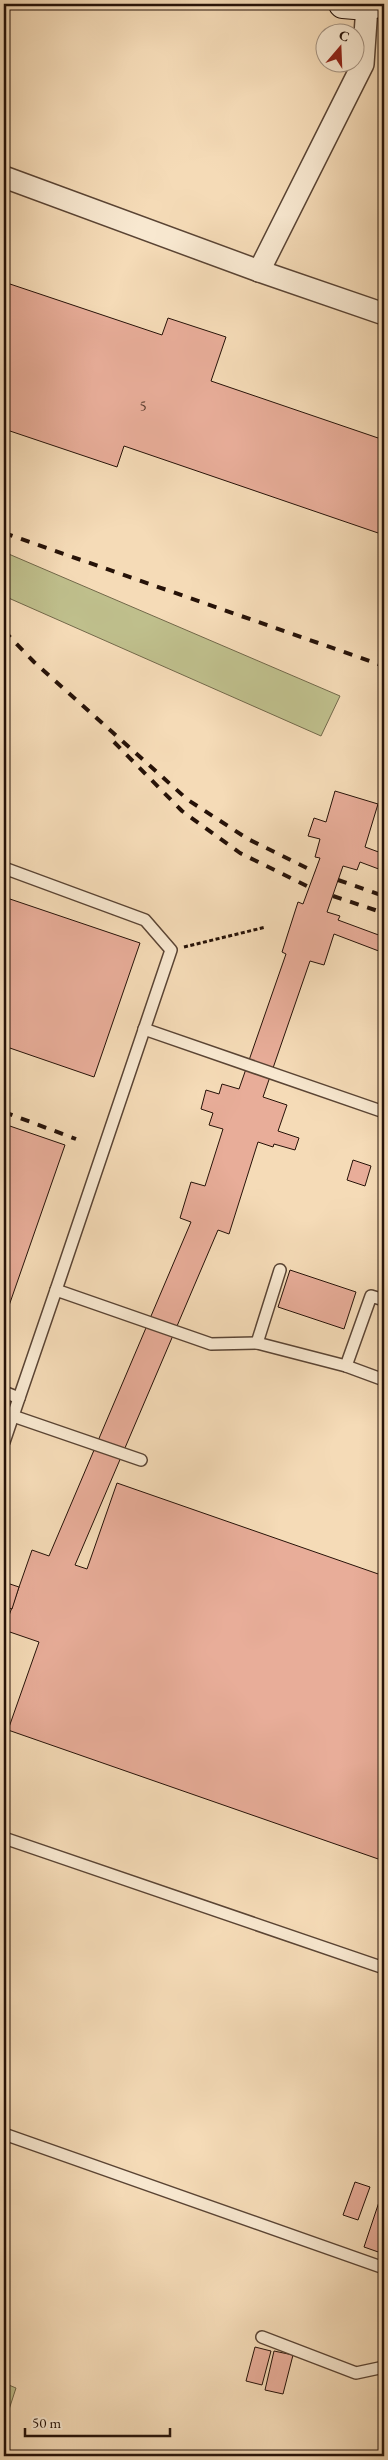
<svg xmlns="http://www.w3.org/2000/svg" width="388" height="2460" font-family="'EB Garamond',serif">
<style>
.green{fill:#bfbf8c;stroke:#72684a}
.building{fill:#e8ad99;stroke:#261208}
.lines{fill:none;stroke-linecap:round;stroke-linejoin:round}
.service-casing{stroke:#5a4434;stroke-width:14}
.minor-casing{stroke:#5a4434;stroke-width:24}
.secondary-casing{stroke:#261208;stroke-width:30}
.path{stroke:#261208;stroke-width:3;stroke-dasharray:4 2.5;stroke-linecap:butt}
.service{stroke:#f8e8d0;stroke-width:11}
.minor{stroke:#f8e8d0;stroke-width:21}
.secondary{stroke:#f8e8d0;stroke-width:28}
.rail{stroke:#261208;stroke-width:4;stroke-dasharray:9 9;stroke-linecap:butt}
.labels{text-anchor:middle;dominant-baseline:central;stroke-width:4;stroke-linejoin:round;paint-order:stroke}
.number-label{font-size:15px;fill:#56392c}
</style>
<rect width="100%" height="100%" fill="#f5dbb7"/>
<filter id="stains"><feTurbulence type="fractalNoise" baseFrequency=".004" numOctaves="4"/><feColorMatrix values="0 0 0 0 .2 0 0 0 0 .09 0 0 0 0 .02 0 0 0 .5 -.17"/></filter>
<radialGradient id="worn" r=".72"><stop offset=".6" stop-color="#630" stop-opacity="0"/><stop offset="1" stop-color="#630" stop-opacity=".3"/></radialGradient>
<g class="green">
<polygon points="4,552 340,696 321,736 4,596"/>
<polygon points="4,2383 16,2388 4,2425"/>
</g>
<g class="building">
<polygon points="4,282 162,335 168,318 226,337 211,381 384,440 384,535 124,446 117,467 4,429"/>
<polygon points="335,791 378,804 365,847 384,854 384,871 360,862 357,870 343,866 327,912 340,916 338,920 384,937 384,953 334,934 324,965 310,961 263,1097 287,1105 278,1131 299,1138 295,1150 274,1144 273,1147 258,1142 229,1234 218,1230 75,1565 87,1569 117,1483 384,1576 384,1861 8,1730 39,1642 4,1630 32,1550 49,1556 191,1222 180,1218 191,1182 205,1186 223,1129 209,1125 213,1113 201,1109 206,1090 219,1094 222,1084 239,1089 286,954 282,952 298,902 303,904 320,858 315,857 320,839 308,836 314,818 326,822"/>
<polygon points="4,897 140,943 94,1077 4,1046"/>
<polygon points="4,1124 65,1145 4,1320"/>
<polygon points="353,1160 371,1166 365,1186 347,1180"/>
<polygon points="290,1270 356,1292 344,1329 278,1307"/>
<polygon points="4,1582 19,1587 12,1609 4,1606"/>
<polygon points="355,2182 370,2187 358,2220 343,2215"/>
<polygon points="384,2187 384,2254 364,2247"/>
<polygon points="255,2347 271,2351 262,2385 246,2381"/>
<polygon points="274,2351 293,2355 283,2394 265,2390"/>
</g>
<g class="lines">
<defs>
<g id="service">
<polyline points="4,868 145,920 171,950 56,1290"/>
<polyline points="144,1029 384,1112"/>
<polyline points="257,1343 280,1270"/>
<polyline points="346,1366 371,1296 384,1300"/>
<polyline points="4,1392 19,1398"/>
<polyline points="13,1416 141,1460"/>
<polyline points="4,1442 56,1290 211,1344 257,1343 346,1366 384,1380"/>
<polyline points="4,1838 384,1968"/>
<polyline points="4,2134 384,2268"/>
<polyline points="262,2337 356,2373 384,2367"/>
</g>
<g id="minor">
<polyline points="4,177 259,271 384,314"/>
<polyline points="259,271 363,64 367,6"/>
</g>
<polyline id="secondary" points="343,4 367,6 374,4"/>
</defs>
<use href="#service" class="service-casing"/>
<use href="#minor" class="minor-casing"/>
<use href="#secondary" class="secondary-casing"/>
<polyline class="path" points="184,947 266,927"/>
<use href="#service" class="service"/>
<use href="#minor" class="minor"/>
<use href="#secondary" class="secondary"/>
<g class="rail">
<polyline points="4,533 384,666"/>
<polyline points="4,631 34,662 188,800 248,839 315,872"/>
<polyline points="114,742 182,811 240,853 309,887"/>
<polyline points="338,880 384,896"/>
<polyline points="333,896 384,913"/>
<polyline points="4,1112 76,1139"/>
</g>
</g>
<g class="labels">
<g class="number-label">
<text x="143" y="405">5</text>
</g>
</g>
<rect width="388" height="2460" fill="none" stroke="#f5dbb7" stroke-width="20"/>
<rect x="5" y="5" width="378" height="2450" fill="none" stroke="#261208" stroke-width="2.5"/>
<rect x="10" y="10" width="368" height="2440" fill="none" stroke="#261208"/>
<g transform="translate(340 48) rotate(19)"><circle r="24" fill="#f8e8d0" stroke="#a49280"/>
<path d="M0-4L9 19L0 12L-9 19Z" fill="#8f2418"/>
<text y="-8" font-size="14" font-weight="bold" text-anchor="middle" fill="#261208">С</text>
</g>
<path d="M25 2428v8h145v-8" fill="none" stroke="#261208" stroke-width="2.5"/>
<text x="32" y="2428" font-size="15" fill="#261208" stroke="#f8e8d0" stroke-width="4" paint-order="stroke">50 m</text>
<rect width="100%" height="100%" filter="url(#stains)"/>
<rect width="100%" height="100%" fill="url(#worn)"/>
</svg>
